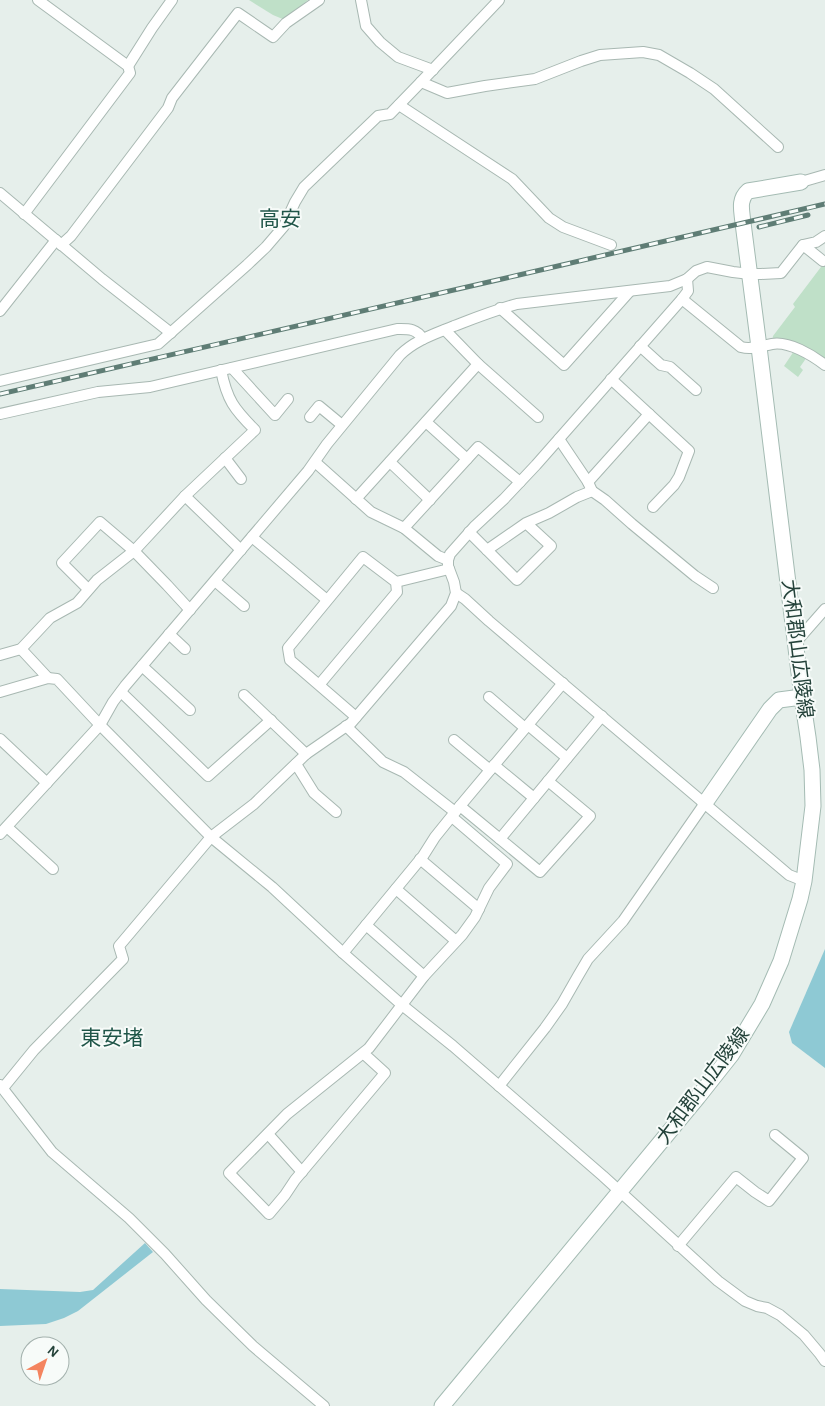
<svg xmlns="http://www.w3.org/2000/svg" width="825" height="1406" font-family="'Alegreya Sans','Noto Sans JP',sans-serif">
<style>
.green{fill:#bfe0c8}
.water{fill:#8ec9d4}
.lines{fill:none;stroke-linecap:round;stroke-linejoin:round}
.street-casing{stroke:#a8b8b2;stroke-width:12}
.secondary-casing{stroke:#a4bbb3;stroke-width:17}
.street{stroke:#fff;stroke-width:10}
.secondary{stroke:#fff;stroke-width:15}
.rail-casing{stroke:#5f7d75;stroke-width:5}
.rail{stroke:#f7fbf9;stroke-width:3;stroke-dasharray:9;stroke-linecap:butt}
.labels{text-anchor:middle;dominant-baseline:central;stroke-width:4;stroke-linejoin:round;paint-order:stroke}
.street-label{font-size:20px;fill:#24423a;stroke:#f7fbf9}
.neighbourhood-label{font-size:21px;fill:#1f5548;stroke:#f7fbf9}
</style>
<rect width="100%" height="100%" fill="#e6efeb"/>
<g class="green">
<polygon points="249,0 308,0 285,20 273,15"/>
<polygon points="824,263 825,264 825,362 772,342 773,336 795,307 793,304"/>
<polygon points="794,351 807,357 800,367 803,370 798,377 784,366"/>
</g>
<g class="water">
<polygon points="825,949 825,1068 792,1043 789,1032"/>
<polygon points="145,1243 153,1252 78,1311 64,1318 46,1324 0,1326 0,1289 80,1292 93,1290"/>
</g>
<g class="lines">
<defs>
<g id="street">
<polyline points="361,0 366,26 380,42 398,57 433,70"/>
<polyline points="499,0 421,82 447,93 485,86 535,79 581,61 600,55 643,52 659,55 690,73 714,89 778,147"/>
<polyline points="128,66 152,28 172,0"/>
<polyline points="399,105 512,179 549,218 563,227 611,245"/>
<polyline points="801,182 825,175"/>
<polyline points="0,193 102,279 171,333"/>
<polyline points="24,214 130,73 128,66 38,0"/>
<polyline points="61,245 71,236 168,108 172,98 238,13 273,37 286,23 319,0"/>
<polyline points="803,245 823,261"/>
<path d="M682,299l59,48c11,3 20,-1 31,-3 17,-3 40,11 53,21"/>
<polyline points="500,308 564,365 630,291"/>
<polyline points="0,311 56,240"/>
<polyline points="445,330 478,364 538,417"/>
<polyline points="640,346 661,365 670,367 696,390"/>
<polyline points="232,368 275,415 288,399"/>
<polyline points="611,379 689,451 679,477 674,485 653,507"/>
<polyline points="0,381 158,344 247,265 266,247 284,226 295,202 304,187 378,116 390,114 421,82"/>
<path d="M0,414l98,-22 52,-5 247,-58c11,0 19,-1 26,10"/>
<polyline points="310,417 319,406 342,425"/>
<polyline points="426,422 467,459"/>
<polyline points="559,439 588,482 592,491 605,500 632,524 695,576 713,588"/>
<polyline points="225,458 241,479"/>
<polyline points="315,462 371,512 404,528 438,556 448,560"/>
<polyline points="390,462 430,500"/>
<polyline points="588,482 649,414"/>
<polyline points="185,496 241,550"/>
<polyline points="356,499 478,364"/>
<polyline points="526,523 551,546 517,580 487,550 526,523 549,513 577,497 592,491"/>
<polyline points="404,528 478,447 520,482"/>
<polyline points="469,532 487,550"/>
<polyline points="252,537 327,600"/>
<polyline points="215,581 244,606"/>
<polyline points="396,582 449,569"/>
<polyline points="88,589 62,563 100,522 134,551 167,585 190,610"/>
<polyline points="456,593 465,599 489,621 789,875 804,881"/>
<polyline points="169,634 185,649"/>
<polyline points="796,642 825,609"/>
<polyline points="21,649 48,678"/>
<path d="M0,655l21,-6 29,-31 27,-15 20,-23 37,-29 51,-55 70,-66c-21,-21 -28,-30 -34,-60"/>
<polyline points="142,666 190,710"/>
<polyline points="319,685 397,592 396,582 363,557 288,648 290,660 356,717"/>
<polyline points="0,692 48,678 57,679 100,725 211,837 272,887 343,953 402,1005 453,1046 603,1176 718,1281 745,1301 757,1306 767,1308 780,1315 804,1335 820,1354 825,1361"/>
<polyline points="121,692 208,776 271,720"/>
<polyline points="244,695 306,754"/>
<polyline points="489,697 525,728"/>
<polyline points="528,725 567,758"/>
<polyline points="346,726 383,762 404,772 455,812"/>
<polyline points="0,739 47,783"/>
<polyline points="454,740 490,770"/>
<polyline points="296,764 314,793 336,812"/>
<polyline points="494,765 534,798"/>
<polyline points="460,806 540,872 590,816 548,781"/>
<polyline points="7,827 53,869"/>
<path d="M0,834l100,-109 13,-23 12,-16 183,-215 19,-27 73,-89c15,-15 35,-21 54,-29 21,-8 41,-16 63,-22l153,-18 17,-7 9,-8 11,-4 26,5 17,2h11l20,-1 22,-28 13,-3 9,-6"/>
<polyline points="500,839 602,716"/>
<polyline points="420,859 479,909"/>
<polyline points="396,889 456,941"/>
<polyline points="366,925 424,976"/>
<polyline points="343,953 423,856 435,837 460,806 563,683"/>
<polyline points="363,1053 385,1073 295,1180 285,1195 269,1214 229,1173 287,1114 363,1053 369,1048 424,976 462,935 475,917 489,888 507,864 452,817"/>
<polyline points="0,1085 52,1152 129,1218 165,1254 206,1300 253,1346 324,1406"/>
<polyline points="499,1086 545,1028 562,1004 578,976 588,959 623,921 705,803"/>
<polyline points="3,1088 34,1050 123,959 119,946 211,837 254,804 306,754 351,723 451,606 456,593 454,582 448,566 448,560 450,554 474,527 504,499 536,465 682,299 688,291 687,279"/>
<polyline points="268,1134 302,1172"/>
<polyline points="678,1246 736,1177 755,1192 769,1201 803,1158 775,1135"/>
</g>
<g id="secondary">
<polyline points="705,803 770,709 779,700 802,697"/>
<path d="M442,1406l256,-309 34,-43 30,-50 19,-43 19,-62 4,-18 9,-75 -1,-36 -4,-33 -6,-40 -43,-350 -16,-124c-1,-12 -5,-23 5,-32l53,-9"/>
</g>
</defs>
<use href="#street" class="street-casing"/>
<use href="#secondary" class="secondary-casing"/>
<use href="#street" class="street"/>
<use href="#secondary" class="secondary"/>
<defs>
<g id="rail">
<polyline points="759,227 808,215"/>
<polyline points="0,394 519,275 825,204"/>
</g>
</defs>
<use href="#rail" class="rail-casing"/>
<use href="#rail" class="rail"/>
</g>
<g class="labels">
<g class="street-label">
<text transform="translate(797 649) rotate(83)">大和郡山広陵線</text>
<text transform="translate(703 1086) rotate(-53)">大和郡山広陵線</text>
</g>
<g class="neighbourhood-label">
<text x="280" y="219">高安</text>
<text x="112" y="1038">東安堵</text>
</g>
</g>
<g transform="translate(45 1361) rotate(40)"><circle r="24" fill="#f7fbf9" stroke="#a3b1ad"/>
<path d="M0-4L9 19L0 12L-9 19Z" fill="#f4845f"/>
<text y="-8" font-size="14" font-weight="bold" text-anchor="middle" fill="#24423a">N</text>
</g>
</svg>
